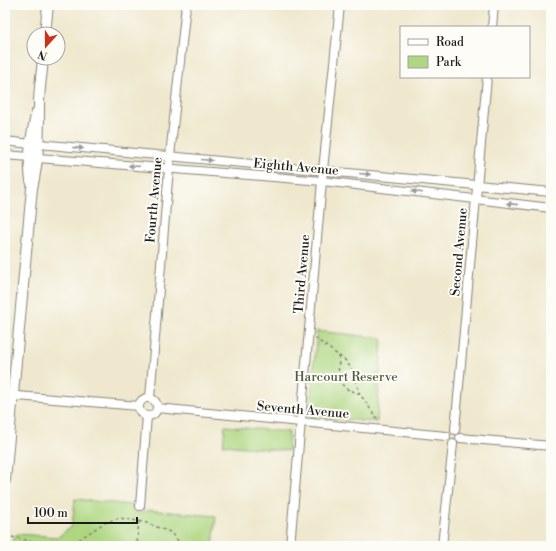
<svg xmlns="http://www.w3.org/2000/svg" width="556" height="551" font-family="'Libre Bodoni',serif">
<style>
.green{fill:#afd782;stroke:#667a4f}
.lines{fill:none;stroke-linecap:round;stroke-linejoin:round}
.minor-casing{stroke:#868275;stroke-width:10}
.major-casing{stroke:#868275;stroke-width:12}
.path{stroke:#868275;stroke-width:1.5;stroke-dasharray:3 3;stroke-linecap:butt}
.minor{stroke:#fff;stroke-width:8}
.major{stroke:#fff;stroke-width:10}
.oneway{fill:#999}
.labels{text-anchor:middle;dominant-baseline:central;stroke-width:4;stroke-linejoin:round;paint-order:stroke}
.street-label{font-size:13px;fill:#1c1c1c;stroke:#fdfcf7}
.park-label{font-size:13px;fill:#4f5d40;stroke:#fdfcf7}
</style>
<rect width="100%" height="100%" fill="#fdfcf7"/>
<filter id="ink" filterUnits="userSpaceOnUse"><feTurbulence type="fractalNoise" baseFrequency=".025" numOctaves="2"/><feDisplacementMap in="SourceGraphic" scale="8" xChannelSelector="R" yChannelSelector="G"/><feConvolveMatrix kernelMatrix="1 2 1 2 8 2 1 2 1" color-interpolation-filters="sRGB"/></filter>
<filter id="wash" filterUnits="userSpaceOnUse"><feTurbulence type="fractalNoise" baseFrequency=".012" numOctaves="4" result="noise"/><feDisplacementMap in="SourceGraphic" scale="16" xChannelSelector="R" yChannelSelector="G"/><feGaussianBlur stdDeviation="0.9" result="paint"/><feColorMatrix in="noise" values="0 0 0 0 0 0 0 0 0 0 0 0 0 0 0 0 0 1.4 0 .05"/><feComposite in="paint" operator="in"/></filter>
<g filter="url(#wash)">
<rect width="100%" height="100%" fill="#efe8ce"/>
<g class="green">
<polygon points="317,331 382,338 377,422 309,417"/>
<polygon points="225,426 289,432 288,451 223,445"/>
<polygon points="75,499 131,505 138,514 149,510 216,516 213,546 10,546 17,534 58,537 72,526"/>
</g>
</g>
<g filter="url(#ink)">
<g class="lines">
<defs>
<g id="minor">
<polyline points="492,27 494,5"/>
<polyline points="5,141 31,144"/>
<polyline points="39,144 551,192"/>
<polyline points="5,155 30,157"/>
<polyline points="38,158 322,181 551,208"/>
<polyline points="5,395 139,406"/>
<circle cx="148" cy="407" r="9"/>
<polyline points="150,398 170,156 186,5"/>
<polyline points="157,408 446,436"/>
<polyline points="455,430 487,77"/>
<polyline points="460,438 551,446"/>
<polyline points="140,506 147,416"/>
<polyline points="290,546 323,170 340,5"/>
<polyline points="442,546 453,444"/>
</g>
<g id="major">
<polyline points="45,34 48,5"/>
<path d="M31,181c-3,-23 0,-47 6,-69"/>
<path d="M5,480l27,-292c7,-29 7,-55 7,-84 0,-15 3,-31 4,-46"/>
</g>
</defs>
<use href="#minor" class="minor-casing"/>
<use href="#major" class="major-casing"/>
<g class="path">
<polyline points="315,338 346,361 351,368 360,394 378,420"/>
<polyline points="339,356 338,381 347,389 360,394"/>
<polyline points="12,537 53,546"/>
<polyline points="137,542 139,521"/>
<polyline points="69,546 104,523 119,518 144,522 170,532 183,546"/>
<polyline points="127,546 137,542 146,546"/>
</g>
<use href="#minor" class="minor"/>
<use href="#major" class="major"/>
</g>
<defs><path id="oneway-solid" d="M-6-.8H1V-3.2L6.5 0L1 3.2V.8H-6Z"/></defs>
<g class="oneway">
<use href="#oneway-solid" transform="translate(78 148) rotate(5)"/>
<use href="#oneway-solid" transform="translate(207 160) rotate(5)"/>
<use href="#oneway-solid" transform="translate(134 166) rotate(-176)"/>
<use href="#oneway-solid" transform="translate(365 174) rotate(5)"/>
<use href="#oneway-solid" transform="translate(417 192) rotate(-173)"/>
<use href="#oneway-solid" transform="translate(512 204) rotate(-174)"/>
</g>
</g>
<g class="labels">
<g class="street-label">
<text transform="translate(296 167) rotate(5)">Eighth Avenue</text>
<text transform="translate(154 200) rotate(-85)">Fourth Avenue</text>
<text transform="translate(459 252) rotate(-85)">Second Avenue</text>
<text transform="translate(302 274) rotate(-85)">Third Avenue</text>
<text transform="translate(303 410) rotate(5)">Seventh Avenue</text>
</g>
<g class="park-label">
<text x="346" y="377">Harcourt Reserve</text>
</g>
</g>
<rect width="556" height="551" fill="none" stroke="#fdfcf7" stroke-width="20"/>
<rect x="400" y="26" width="130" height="52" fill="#fdfcf7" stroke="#a3a29f"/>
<rect x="408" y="39" width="20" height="6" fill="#ffffff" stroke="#a3a29f"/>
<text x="436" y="46" font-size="12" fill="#1c1c1c">Road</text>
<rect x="408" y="56" width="20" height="12" fill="#afd782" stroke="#a3a29f"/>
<text x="436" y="66" font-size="12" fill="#1c1c1c">Park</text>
<g transform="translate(46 46) rotate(201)"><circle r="19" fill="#fdfcf7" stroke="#a3a29f"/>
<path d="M0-3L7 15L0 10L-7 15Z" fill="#c8321e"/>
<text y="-6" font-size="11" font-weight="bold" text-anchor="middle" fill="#1c1c1c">N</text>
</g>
<path d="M28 517v6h109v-6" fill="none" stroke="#1c1c1c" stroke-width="2"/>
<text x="34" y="517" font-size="12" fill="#1c1c1c" stroke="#fdfcf7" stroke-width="3" paint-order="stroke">100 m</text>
</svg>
